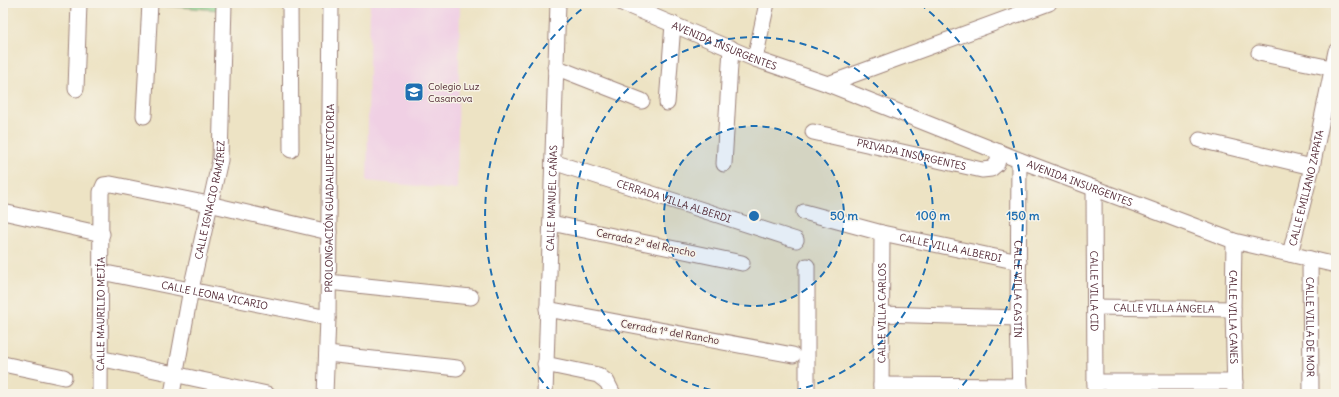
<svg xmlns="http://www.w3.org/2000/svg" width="1339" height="397" font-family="Delius,sans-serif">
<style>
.built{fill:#f0d0e4}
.green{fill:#8ad18b;stroke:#6a785b}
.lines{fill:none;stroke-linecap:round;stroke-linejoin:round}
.minor-casing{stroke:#9c8178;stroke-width:17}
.minor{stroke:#fff;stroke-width:15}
.ring{fill:none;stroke:#1f6fb2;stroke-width:2;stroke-dasharray:7 5}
.labels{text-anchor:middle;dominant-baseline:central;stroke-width:3;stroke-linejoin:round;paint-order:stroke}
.street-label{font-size:10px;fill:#4a1f2b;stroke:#f7f3e8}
.poi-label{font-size:10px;fill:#4a1f2b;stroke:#f7f3e8;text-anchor:start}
.centre{fill:#1f6fb2;stroke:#f7f3e8;stroke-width:2}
.ring-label{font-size:12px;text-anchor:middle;font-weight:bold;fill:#1f6fb2;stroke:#f7f3e8;stroke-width:3;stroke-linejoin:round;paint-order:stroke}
</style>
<rect width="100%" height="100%" fill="#f7f3e8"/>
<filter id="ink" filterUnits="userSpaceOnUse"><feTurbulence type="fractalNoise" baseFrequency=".025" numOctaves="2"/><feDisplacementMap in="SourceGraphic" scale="8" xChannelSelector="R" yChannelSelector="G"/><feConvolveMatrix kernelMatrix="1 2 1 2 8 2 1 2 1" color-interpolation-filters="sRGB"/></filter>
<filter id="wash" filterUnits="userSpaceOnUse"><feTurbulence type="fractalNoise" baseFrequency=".012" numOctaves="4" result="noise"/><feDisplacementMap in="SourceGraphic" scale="16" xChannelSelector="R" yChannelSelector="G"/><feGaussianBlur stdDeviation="0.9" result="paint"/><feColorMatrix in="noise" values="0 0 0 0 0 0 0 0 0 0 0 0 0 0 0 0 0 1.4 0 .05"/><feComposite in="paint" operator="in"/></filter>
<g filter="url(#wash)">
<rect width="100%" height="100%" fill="#ede3c4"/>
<polygon class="built" points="370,3 460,3 457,190 367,181"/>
<polygon class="green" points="155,3 219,3 219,10 155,5"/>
</g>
<g filter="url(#ink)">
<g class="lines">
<defs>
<g id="minor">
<polyline points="290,3 291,150"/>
<path id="s1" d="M622,3l133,56 73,25 191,76 215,81 102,24"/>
<polyline points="1259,53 1336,69"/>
<polyline points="755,59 767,3"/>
<polyline points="555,67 642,101"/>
<polyline points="828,84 1049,3"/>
<polyline points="76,89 79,3"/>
<polyline points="667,103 673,24"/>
<polyline points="144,116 150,3"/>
<path id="s2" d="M813,132l169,38 9,-1 6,-5 3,-12"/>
<polyline points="1200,140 1312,167"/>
<path id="s3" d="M1019,160l-1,158 2,76"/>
<path id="s4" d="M553,162l243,78"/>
<polyline points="724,164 731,48"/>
<path id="s5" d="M1094,188l1,206"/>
<polyline points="3,212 102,234"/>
<path id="s6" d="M804,212l78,21 137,29"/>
<polyline points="551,223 742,263"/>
<path id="s7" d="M1234,241l-1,68 2,85"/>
<path id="s8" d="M1290,254l22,-87 24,-116"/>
<path id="s9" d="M1310,259l1,135"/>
<path id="s10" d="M101,272l227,46"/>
<polyline points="328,282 471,297"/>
<path id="s11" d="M1095,307l138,2"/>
<polyline points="547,309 793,355"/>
<polyline points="881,314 1018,318"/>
<polyline points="327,354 457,368"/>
<polyline points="99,358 267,394"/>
<polyline points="3,364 64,377"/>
<polyline points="545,364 598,375 607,382 613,394"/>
<polyline points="1095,382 1235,382"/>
<polyline points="881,385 1020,386"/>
<path id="s12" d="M100,394l1,-202 3,-7 7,-1 98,20 120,28"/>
<path id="s13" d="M172,394l19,-105 29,-129 4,-157"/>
<path id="s14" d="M325,394l3,-76 3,-315"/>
<path id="s15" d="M545,394l13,-391"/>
<polyline points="807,394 807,266"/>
<path id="s16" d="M881,394l1,-161"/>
</g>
</defs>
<use href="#minor" class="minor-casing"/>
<use href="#minor" class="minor"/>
</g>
</g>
<circle cx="754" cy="216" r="90" fill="#1f6fb2" fill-opacity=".12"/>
<g class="ring">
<circle cx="754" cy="216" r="90"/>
<path d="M734 394A179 179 0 1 1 774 394"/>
<path d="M551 392A269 269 0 0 1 588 4M920 4A269 269 0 0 1 957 392"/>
</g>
<defs>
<symbol id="school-square" viewBox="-11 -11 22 22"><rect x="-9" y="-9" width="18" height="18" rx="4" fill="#1f6fb2" stroke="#f7f3e8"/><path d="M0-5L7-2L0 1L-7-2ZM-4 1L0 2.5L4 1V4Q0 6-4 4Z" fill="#fff"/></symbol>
</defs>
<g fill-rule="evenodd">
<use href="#school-square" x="403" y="81" width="22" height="22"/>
</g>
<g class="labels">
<g class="street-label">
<text stroke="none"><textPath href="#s1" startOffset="111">AVENIDA INSURGENTES</textPath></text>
<text stroke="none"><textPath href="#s2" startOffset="101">PRIVADA INSURGENTES</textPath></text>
<text stroke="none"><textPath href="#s1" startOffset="492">AVENIDA INSURGENTES</textPath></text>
<text stroke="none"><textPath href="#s8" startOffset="68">CALLE EMILIANO ZAPATA</textPath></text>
<text stroke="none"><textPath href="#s14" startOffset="196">PROLONGACIÓN GUADALUPE VICTORIA</textPath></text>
<text stroke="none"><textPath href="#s15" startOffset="196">CALLE MANUEL CAÑAS</textPath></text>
<text stroke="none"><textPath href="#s13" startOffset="198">CALLE IGNACIO RAMÍREZ</textPath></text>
<text stroke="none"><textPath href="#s4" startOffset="127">CERRADA VILLA ALBERDI</textPath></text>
<text transform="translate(646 243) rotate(12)">Cerrada 2ª del Rancho</text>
<text stroke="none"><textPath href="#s6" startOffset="151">CALLE VILLA ALBERDI</textPath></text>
<text stroke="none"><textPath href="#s3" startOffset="129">CALLE VILLA CASTÍN</textPath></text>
<text stroke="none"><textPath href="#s5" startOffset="103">CALLE VILLA CID</textPath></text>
<text stroke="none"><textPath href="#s10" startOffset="116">CALLE LEONA VICARIO</textPath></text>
<text stroke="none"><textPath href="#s11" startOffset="69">CALLE VILLA ÁNGELA</textPath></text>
<text stroke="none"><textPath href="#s16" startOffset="81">CALLE VILLA CARLOS</textPath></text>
<text stroke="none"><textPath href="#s12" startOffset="80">CALLE MAURILIO MEJÍA</textPath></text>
<text stroke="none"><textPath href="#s7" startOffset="76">CALLE VILLA CANES</textPath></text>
<text stroke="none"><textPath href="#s9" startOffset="68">CALLE VILLA DE MOR</textPath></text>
<text transform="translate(670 332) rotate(10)">Cerrada 1ª del Rancho</text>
</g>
<g class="poi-label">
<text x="428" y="86">Colegio Luz<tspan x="428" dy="12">Casanova</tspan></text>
</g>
</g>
<circle cx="754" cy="216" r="6" class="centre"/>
<g class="ring-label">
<text x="844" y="220">50 m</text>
<text x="933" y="220">100 m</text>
<text x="1023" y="220">150 m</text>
</g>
<rect width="1339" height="397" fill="none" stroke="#f7f3e8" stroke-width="16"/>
</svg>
